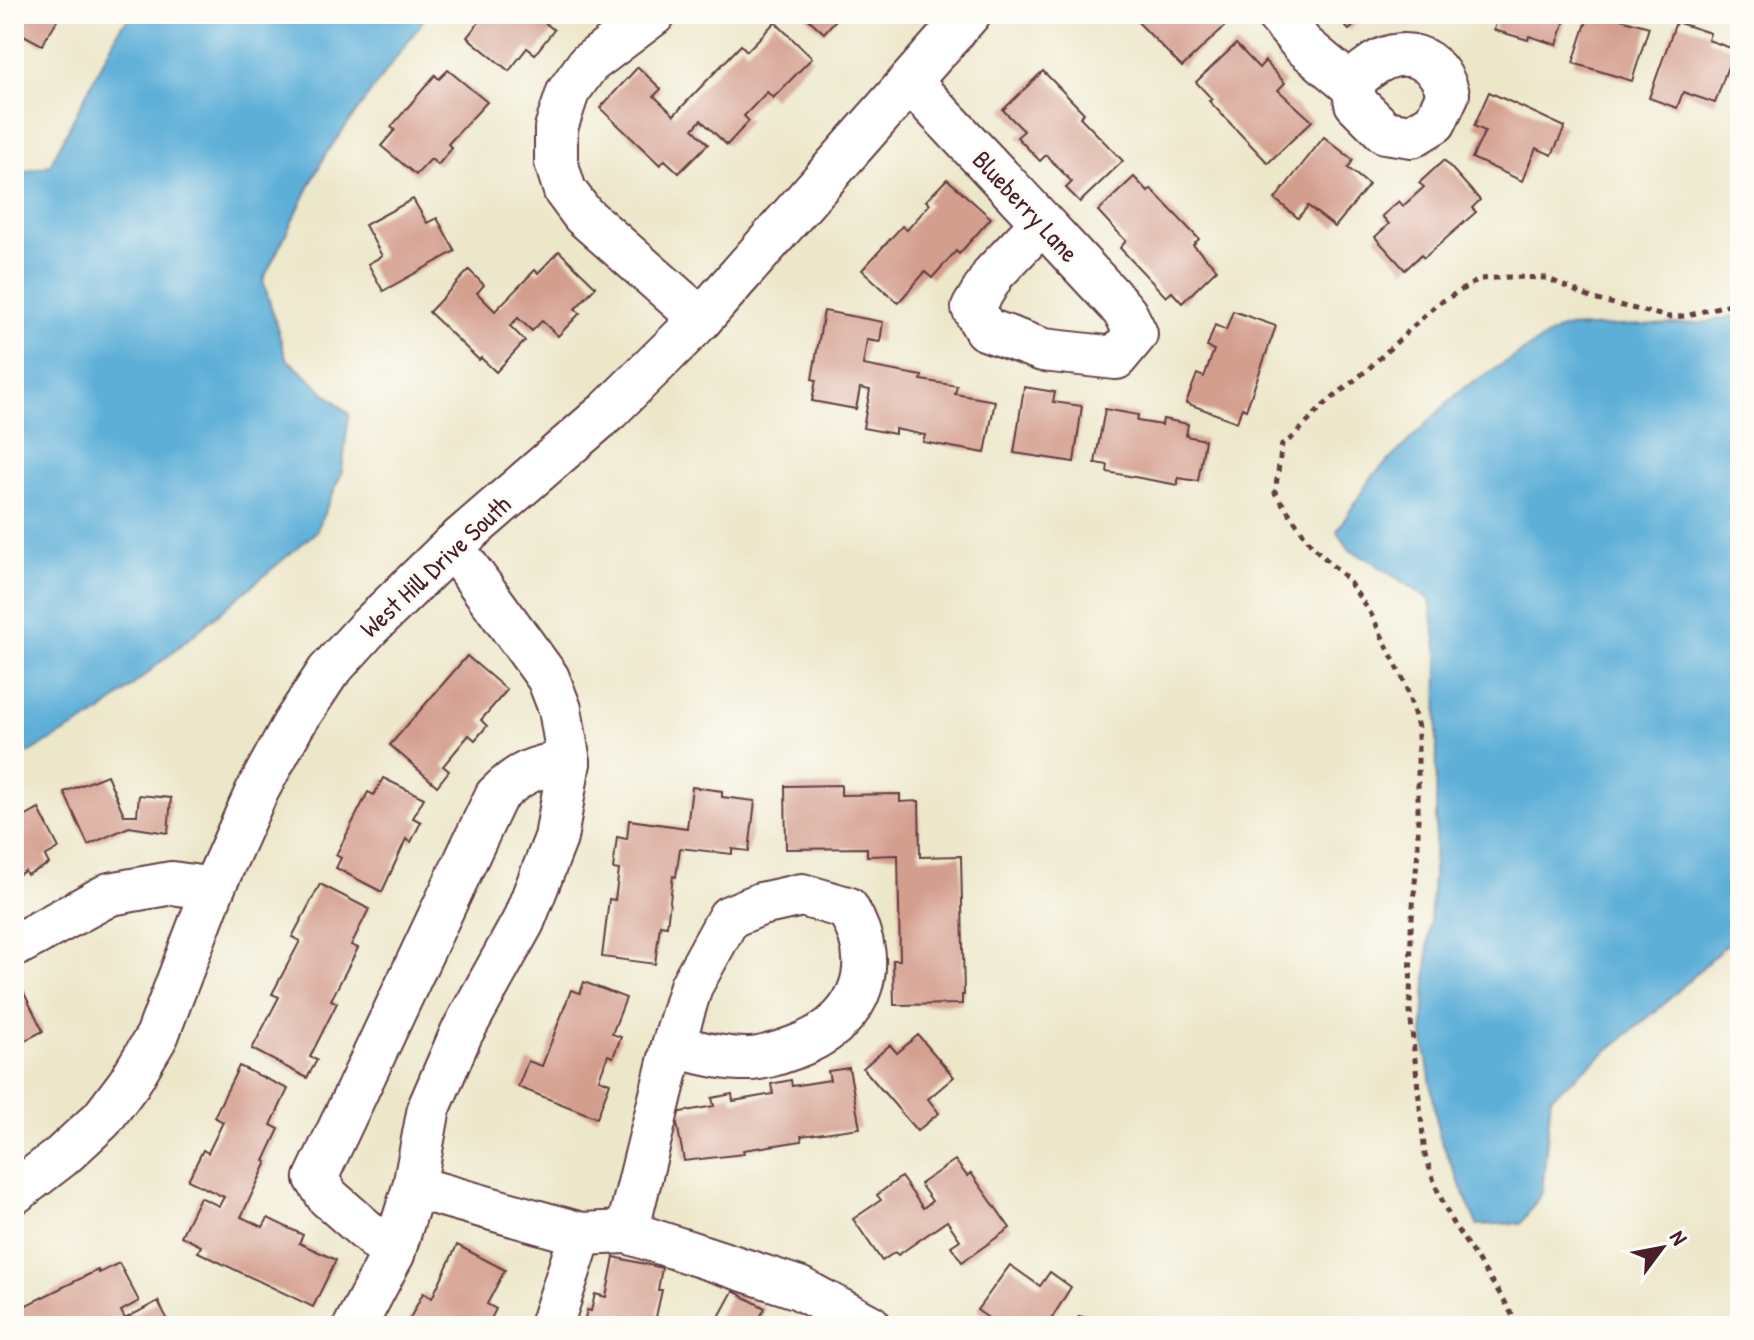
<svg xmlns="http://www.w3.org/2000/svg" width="1754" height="1340" font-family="'Patrick Hand',sans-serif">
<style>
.water{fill:#5dafd8;stroke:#546782;stroke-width:2}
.building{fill:#d49e8e}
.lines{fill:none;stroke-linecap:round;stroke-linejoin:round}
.minor-casing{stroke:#623d43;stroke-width:46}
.path{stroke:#623d43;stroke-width:5;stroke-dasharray:6 6;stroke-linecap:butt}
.minor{stroke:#fff;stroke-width:42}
.labels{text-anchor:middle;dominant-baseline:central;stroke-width:6;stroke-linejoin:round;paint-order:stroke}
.street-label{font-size:26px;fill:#4a1f2b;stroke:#fdfcf7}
</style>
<rect width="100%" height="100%" fill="#fdfcf7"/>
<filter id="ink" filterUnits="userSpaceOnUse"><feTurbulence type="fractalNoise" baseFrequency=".0125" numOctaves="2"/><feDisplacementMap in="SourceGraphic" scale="16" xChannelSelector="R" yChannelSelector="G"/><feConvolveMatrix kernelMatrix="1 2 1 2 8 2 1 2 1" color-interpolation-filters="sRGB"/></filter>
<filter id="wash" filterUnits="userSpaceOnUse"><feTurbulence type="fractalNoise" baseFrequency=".006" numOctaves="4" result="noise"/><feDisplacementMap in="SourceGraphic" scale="32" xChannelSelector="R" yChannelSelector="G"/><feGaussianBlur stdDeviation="1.8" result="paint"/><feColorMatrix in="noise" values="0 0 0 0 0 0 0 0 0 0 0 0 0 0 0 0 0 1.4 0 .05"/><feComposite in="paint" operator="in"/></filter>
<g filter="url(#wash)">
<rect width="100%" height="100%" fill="#ede7ca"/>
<g class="water">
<polygon points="135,14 425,14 422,22 325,155 263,280 286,358 349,414 342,472 316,532 100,713 14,761 14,175 50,165 121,26"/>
<polygon points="1740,315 1740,940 1726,945 1663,1005 1551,1097 1542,1193 1521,1223 1477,1225 1439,1135 1423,1034 1436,827 1438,655 1430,600 1370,560 1350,550 1337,531 1371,478 1462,389 1561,328 1702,323"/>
</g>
<g id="blocks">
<g class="building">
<polygon points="14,14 61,14 42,45 14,30"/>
<polygon points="482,14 534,14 554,30 535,54 527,48 509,71 467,37 480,21 478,19"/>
<polygon points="803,14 841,14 824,33"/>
<polygon points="1130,14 1217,14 1227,24 1182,67"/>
<polygon points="1333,14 1366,14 1349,30"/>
<polygon points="1499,14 1567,14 1557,45 1529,36 1528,40 1494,30"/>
<polygon points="1589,14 1622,14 1621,19 1649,27 1632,81 1573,63"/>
<polygon points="775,22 812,58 773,98 767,92 744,116 749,121 727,145 701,120 693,129 708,144 679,173 665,160 660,165 600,108 638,67 661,89 654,96 674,115 741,45 747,51"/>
<polygon points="1676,22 1710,33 1708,40 1734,49 1715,103 1683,92 1677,108 1649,98"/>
<polygon points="1236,44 1259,68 1265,61 1285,83 1278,90 1312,121 1268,163 1209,101 1212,99 1196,82"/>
<polygon points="448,70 487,102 448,144 452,148 438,165 431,159 416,175 381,146 395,130 391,127 435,75 439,79"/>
<polygon points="1043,71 1084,113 1080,117 1123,161 1080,202 1066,188 1072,182 1046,155 1040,161 1017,137 1024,131 1003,110"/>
<polygon points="1489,92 1565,127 1552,155 1536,148 1522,181 1472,158 1485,131 1474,126"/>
<polygon points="1324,137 1353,160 1348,168 1369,185 1335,227 1308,206 1298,218 1275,199"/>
<polygon points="1444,160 1480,200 1472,208 1476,212 1424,258 1421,255 1405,270 1375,237 1389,224 1382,216 1399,201 1403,206 1424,187 1419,183"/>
<polygon points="1134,177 1148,192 1151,189 1199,239 1193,245 1217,269 1182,303 1172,292 1166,297 1120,248 1126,241 1098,211"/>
<polygon points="947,179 991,218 959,254 956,251 932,278 925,272 898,303 862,270 902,226 907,230 930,204 926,201"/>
<polygon points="413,199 427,223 437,218 455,251 383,291 368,264 382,256 365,225"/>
<polygon points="559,251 596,287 575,309 580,313 558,336 542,321 532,331 518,318 510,326 525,341 496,372 481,358 479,360 429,312 469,270 484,285 477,293 495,311 535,270 538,273"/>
<polygon points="824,311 883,322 880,342 867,340 863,365 922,376 921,380 957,386 955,394 995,401 985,453 923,442 925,435 895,429 895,434 863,428 870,390 860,388 856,409 812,401 816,380 812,379"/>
<polygon points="1233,311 1276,326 1246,410 1242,408 1237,422 1186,403 1197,374 1204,377 1214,350 1207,347 1215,325 1226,330"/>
<polygon points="1024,387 1055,392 1053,402 1082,406 1074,462 1014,453"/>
<polygon points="1105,409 1138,415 1137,421 1162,425 1163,419 1188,424 1186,436 1205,440 1198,481 1178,478 1178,485 1107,472 1108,465 1095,463"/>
<polygon points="467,656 507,690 481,720 487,726 475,740 469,735 443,766 449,771 437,786 390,745"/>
<polygon points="107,775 124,815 137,815 139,795 171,798 168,833 129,827 88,845 64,792"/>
<polygon points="383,778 424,798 413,818 421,822 411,842 406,839 382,892 336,868 341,858 336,855 368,792 374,795"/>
<polygon points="841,785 841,795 900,794 900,802 919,801 920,857 961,856 964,995 962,995 962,1004 894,1005 893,960 900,960 898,855 867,856 867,848 786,849 785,786"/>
<polygon points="692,787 722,791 722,797 755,801 749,851 732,849 732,854 680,848 676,877 673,876 667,926 660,925 655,964 602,957 609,899 615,900 619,870 613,869 617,837 627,839 629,820 687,828"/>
<polygon points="39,809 59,848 45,856 49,864 27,875 25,871 14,877 14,823"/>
<polygon points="320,884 369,909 351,945 358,948 331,1000 337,1003 310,1057 317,1060 307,1078 252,1049 279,997 272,994 300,941 292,937"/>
<polygon points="17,979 43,1031 14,1046 14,981"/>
<polygon points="584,982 626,998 612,1034 621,1037 613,1057 608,1055 599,1079 610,1083 597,1118 518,1087 528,1061 542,1066 571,990 580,993"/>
<polygon points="918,1035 954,1077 928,1099 939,1113 917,1131 863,1068 890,1045 897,1053"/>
<polygon points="239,1066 288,1089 271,1125 279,1129 264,1161 267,1162 241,1217 263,1227 268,1218 303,1235 299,1243 336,1260 313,1307 198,1252 201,1246 181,1236 200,1197 219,1206 224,1197 188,1180 203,1150 208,1153 223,1122 214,1117"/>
<polygon points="849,1068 860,1128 801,1136 802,1141 743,1150 744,1154 684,1161 675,1113 714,1106 712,1098 732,1094 733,1101 773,1094 771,1084 791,1080 792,1086 830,1080 828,1071"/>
<polygon points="955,1160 967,1176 971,1173 1010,1228 962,1262 951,1246 960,1240 947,1221 898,1255 895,1252 882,1261 853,1219 881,1200 877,1195 901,1177 923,1208 932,1201 920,1184"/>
<polygon points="457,1245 505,1270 487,1304 496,1309 488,1325 406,1326 423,1293 432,1298"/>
<polygon points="614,1257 662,1268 658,1290 662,1290 654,1326 583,1326 587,1310 591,1311 595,1294 606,1297"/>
<polygon points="119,1263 139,1301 121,1311 125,1319 158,1301 171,1326 101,1326 100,1323 93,1326 14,1326 14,1311 98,1270 99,1273"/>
<polygon points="1010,1265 1040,1286 1050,1272 1071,1287 1047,1326 1000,1326 977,1310"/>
<polygon points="733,1291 765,1308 760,1317 777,1326 714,1326"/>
<polygon points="1079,1316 1114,1325 1114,1326 1076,1326"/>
</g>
</g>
</g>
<g filter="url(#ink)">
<use href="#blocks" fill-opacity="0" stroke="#623d43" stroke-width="2"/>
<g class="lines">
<defs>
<g id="minor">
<polyline points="654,14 588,64 568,92 556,128 556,162 565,191 583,215 701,319"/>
<path d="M1277,14l26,31 50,42 3,16 29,29 27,4 23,-14 13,-28c-10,-39 -47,-51 -79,-26 -8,6 -13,9 -16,19"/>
<path d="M910,82c70,73 138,147 207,221l9,11 10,20 -20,24 -73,-8 -58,-21 -12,-21 21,-35 48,-50"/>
<path d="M802,895l45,13c38,62 10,117 -54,140 -14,5 -28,10 -42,11 -27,1 -52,-7 -78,-13l18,-60 38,-69 32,-13z"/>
<polyline points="14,946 110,894 172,883 213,889"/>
<polyline points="414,1187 581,1234 627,1232 799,1288 870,1326"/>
<polyline points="14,1193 62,1156 102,1119 129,1083 157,1036 213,889 256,793 293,725 328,672 368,628 452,546 609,410 701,319 969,14"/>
<polyline points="627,1232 673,1046"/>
<path d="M393,1254l-65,-57 -12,-19 180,-382c24,-24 40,-30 73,-34"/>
<polyline points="355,1326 393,1254 414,1187 429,1108 461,1034 523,922 556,838 569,762 560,709 548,678 452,546"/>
<polyline points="551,1326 581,1234"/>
</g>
</defs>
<use href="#minor" class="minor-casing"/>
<polyline class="path" points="1518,1326 1504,1300 1452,1222 1436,1187 1425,1155 1410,1012 1411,929 1418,849 1418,727 1405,683 1371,614 1347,579 1313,547 1275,493 1282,444 1293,437 1323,406 1367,370 1436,305 1480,279 1510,277 1547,278 1593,299 1669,317 1686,316 1740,301"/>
<use href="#minor" class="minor"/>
</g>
</g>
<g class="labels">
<g class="street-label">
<text transform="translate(1026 206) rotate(47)">Blueberry Lane</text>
<text transform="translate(435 566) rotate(-43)">West Hill Drive South</text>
</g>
</g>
<rect width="1754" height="1340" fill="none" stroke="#fdfcf7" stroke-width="48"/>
<g transform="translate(1662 1248) rotate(58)" stroke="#fdfcf7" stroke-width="6" paint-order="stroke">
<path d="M0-6L14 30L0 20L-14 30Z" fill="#4a1f2b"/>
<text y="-12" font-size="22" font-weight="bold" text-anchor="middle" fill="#4a1f2b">N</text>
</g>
</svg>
